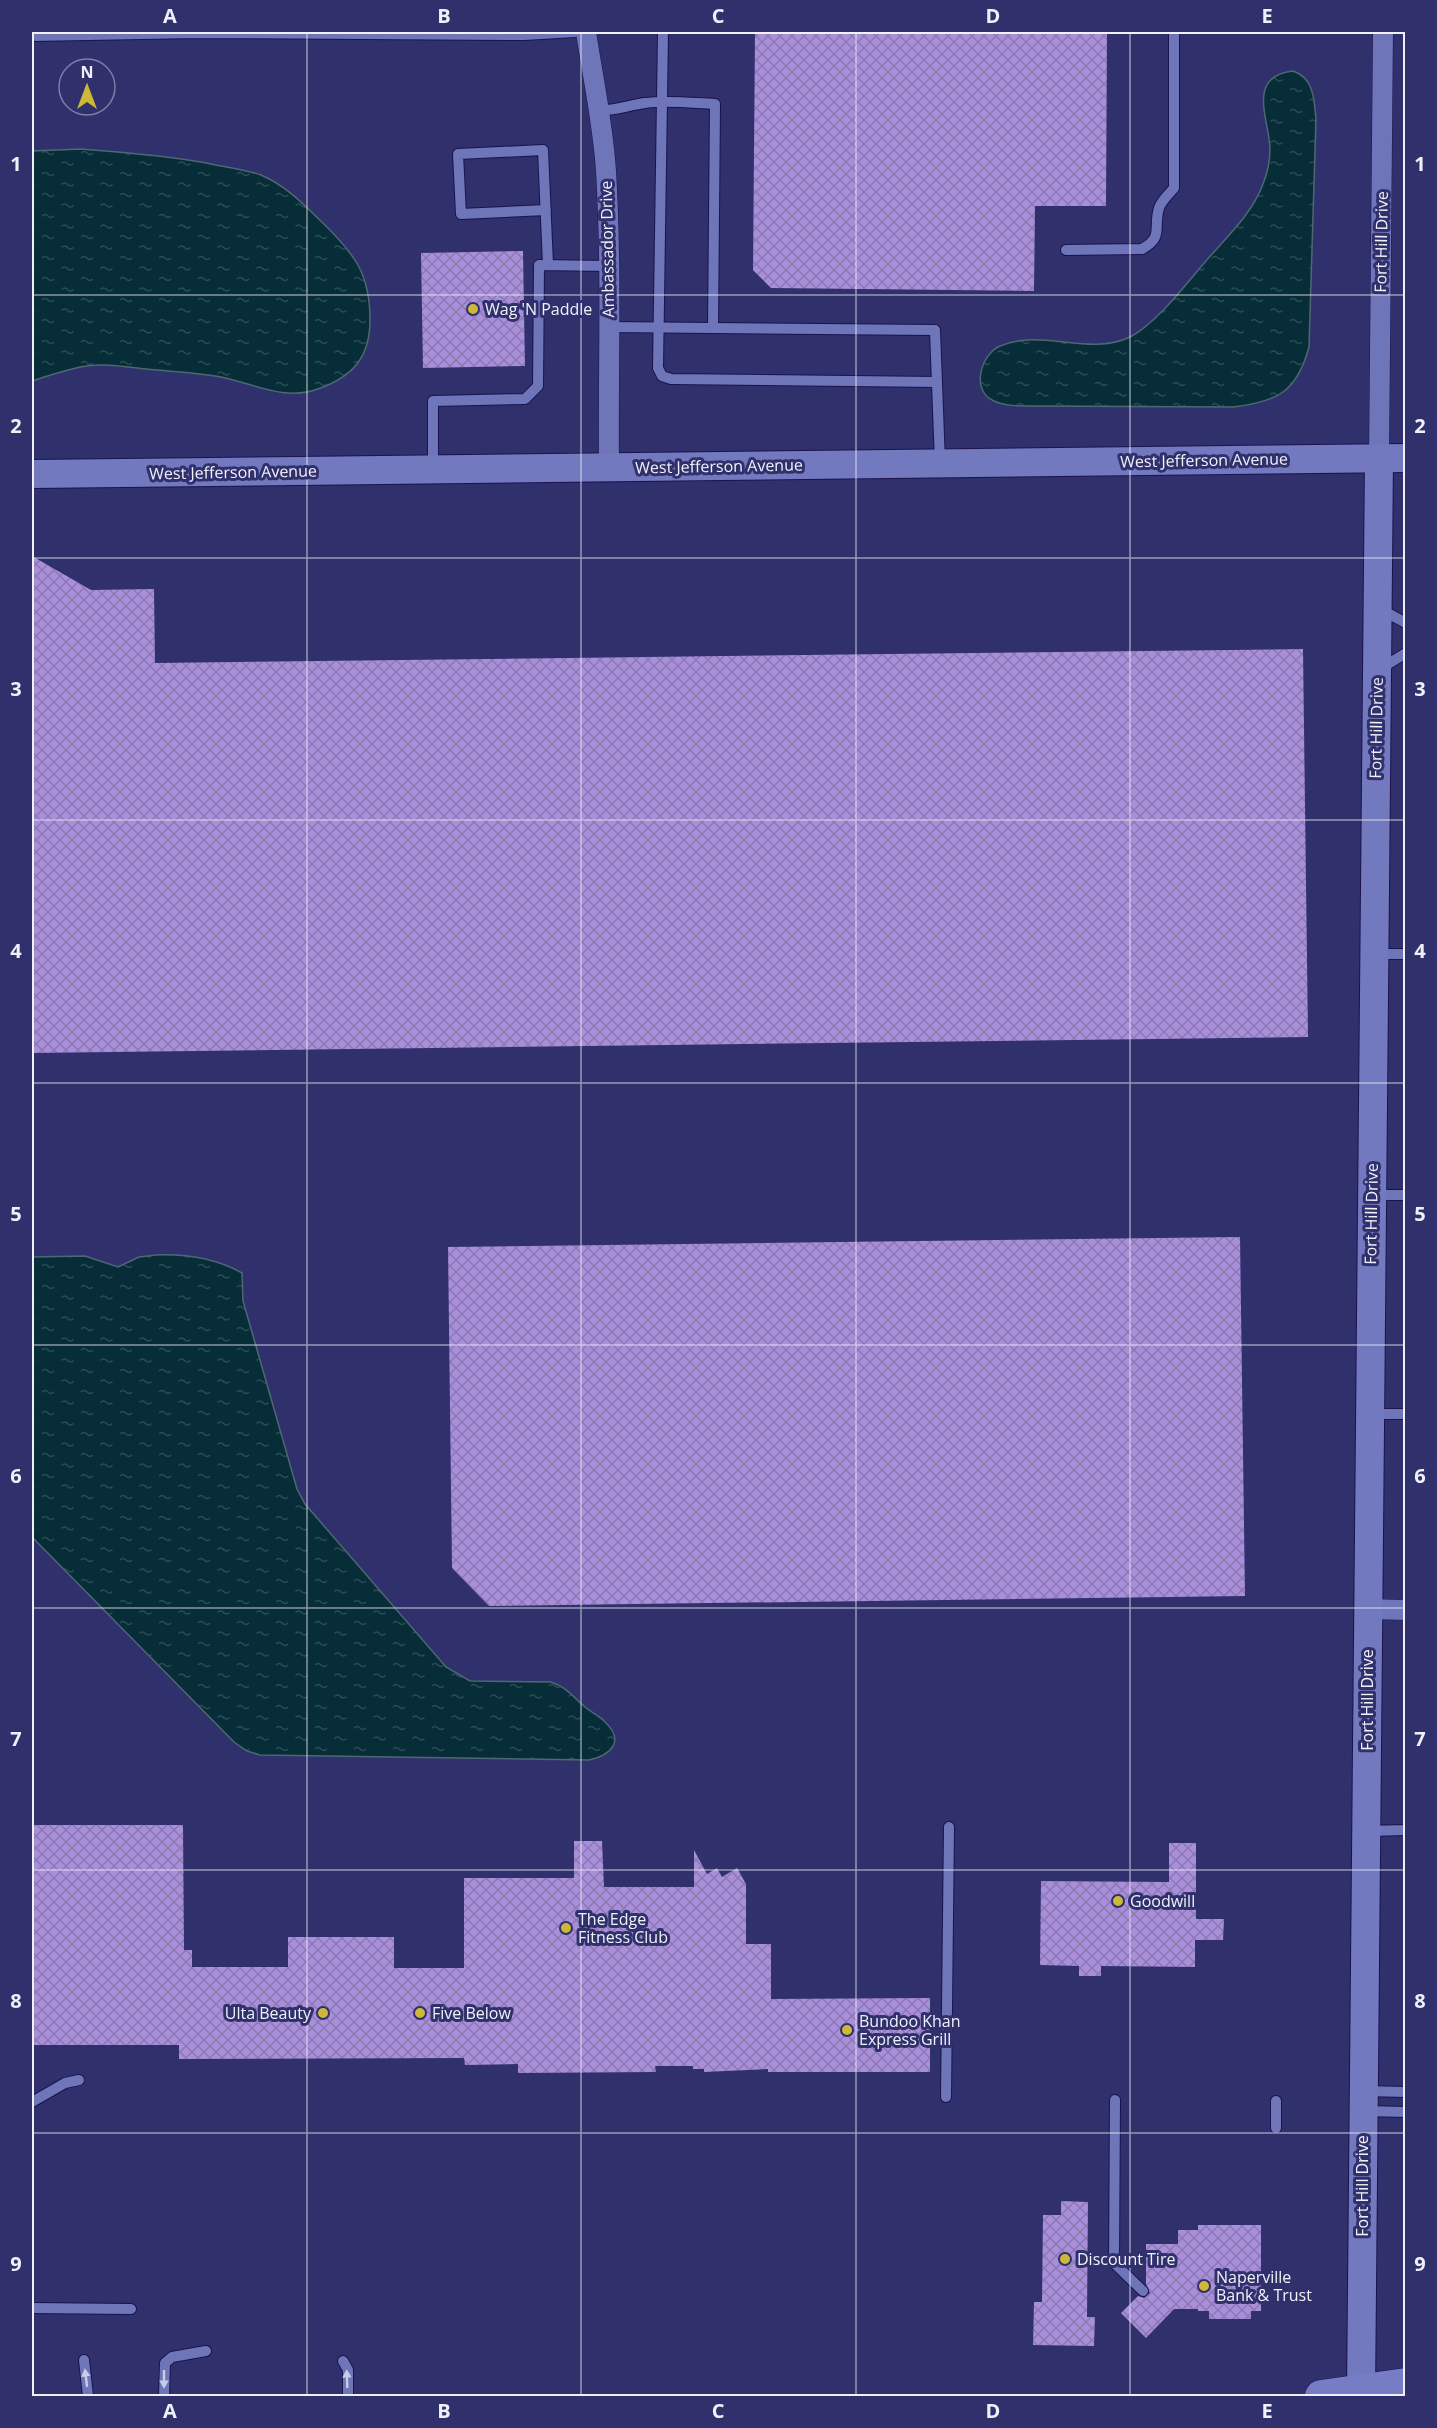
<svg xmlns="http://www.w3.org/2000/svg" width="1437" height="2428" font-family="'Open Sans',sans-serif">
<style>
.water{fill:url(#water-ripples);stroke:#4d6872;stroke-width:1.5}
.building{fill:url(#building-cross-hatch)}
.lines{fill:none;stroke-linecap:round;stroke-linejoin:round}
.lane-casing{stroke:#191450;stroke-width:12}
.street-casing{stroke:#191450;stroke-width:21}
.secondary-casing{stroke:#191450;stroke-width:30}
.primary-casing{stroke:#191450;stroke-width:33}
.lane{stroke:#6f75b9;stroke-width:10}
.street{stroke:#6f75b9;stroke-width:20}
.secondary{stroke:#7379bf;stroke-width:28}
.primary{stroke:#777dc5;stroke-width:32}
.oneway{fill:#c9cce5}
.grid{fill:none;stroke:#f0f1f8;stroke-width:1.5;stroke-opacity:0.55}
.poi-dot{fill:#ceb837;stroke:#30306d;stroke-width:2}
.labels{text-anchor:middle;dominant-baseline:central;stroke-width:6;stroke-linejoin:round;paint-order:stroke}
.street-label{font-size:16px;fill:#f0f1f8;stroke:#30306d}
.poi-label{font-size:16px;fill:#f0f1f8;stroke:#30306d;text-anchor:start}
.neatline{fill:none;stroke:#f0f1f8;stroke-width:2}
.grid-label{font-size:20px;text-anchor:middle;font-weight:bold;fill:#f0f1f8}
</style>
<defs>
<pattern id="water-ripples" width="26" height="14" patternUnits="userSpaceOnUse" patternTransform="scale(1.5)"><rect width="26" height="14" fill="#072e38"/><path d="M2 4q2-2 4 0t4 0M15 11q2-2 4 0t4 0" fill="none" stroke="#2b4d56"/></pattern>
<pattern id="building-cross-hatch" width="8" height="8" patternUnits="userSpaceOnUse" patternTransform="scale(1.5)"><rect width="8" height="8" fill="#a88edb"/><path d="M0 0l8 8M0 8l8-8" fill="none" stroke="#8b79b0"/></pattern>
</defs>
<rect width="100%" height="100%" fill="#30306d"/>
<g class="water">
<path d="M1293,71c21,7 21,28 23,48l-7,228c-12,45 -32,55 -76,60l-203,-1c-12,0 -25,0 -36,-5 -24,-10 -13,-47 6,-55 43,-18 88,11 130,-9 28,-14 61,-60 83,-84 19,-21 40,-42 50,-69 5,-12 7,-23 7,-36 -1,-28 -24,-72 23,-77z"/>
<path d="M81,149c46,4 91,7 135,16 15,3 31,5 45,10 26,11 44,31 64,50 30,30 45,49 45,95 0,38 -18,57 -52,69 -35,13 -69,-8 -103,-13 -19,-3 -39,-4 -58,-6 -25,-2 -52,-8 -77,-3 -17,4 -33,9 -48,14v-230z"/>
<path d="M156,1255c29,-1 61,4 86,18l1,28 54,188 8,15 141,163 24,14 81,1c16,5 22,15 34,25 6,5 14,9 19,14 22,20 7,34 -15,39l-329,-5 -13,-4 -13,-9 -202,-205v-280l53,-1 33,11 21,-10z"/>
</g>
<g class="building">
<polygon points="755,32 1107,32 1106,206 1035,206 1034,291 771,288 753,270"/>
<polygon points="523,251 525,366 423,368 421,253"/>
<polygon points="32,556 91,590 154,589 155,663 1303,649 1308,1037 32,1053"/>
<polygon points="1240,1237 1245,1596 489,1606 452,1568 448,1247"/>
<polygon points="32,1825 183,1825 184,1950 192,1950 192,1967 288,1967 288,1937 394,1937 394,1968 464,1968 464,1878 574,1878 574,1841 602,1841 604,1887 694,1887 694,1850 707,1874 717,1868 722,1877 737,1868 746,1884 746,1944 771,1944 771,1999 930,1998 930,2072 768,2072 768,2069 704,2072 704,2069 693,2069 693,2066 655,2066 656,2072 518,2073 518,2064 465,2065 464,2058 179,2059 179,2045 32,2045"/>
<polygon points="1169,1843 1196,1843 1196,1919 1224,1919 1223,1940 1195,1940 1195,1967 1101,1966 1101,1976 1079,1976 1079,1966 1040,1965 1041,1881 1169,1882"/>
<polygon points="1061,2201 1088,2202 1087,2317 1095,2317 1094,2346 1033,2345 1034,2302 1042,2302 1043,2215 1061,2215"/>
<polygon points="1198,2225 1261,2225 1261,2311 1251,2311 1251,2319 1209,2319 1209,2311 1198,2311 1198,2309 1174,2309 1146,2338 1121,2313 1138,2296 1144,2298 1150,2293 1146,2284 1146,2244 1178,2244 1178,2230 1198,2230"/>
</g>
<g class="lines">
<defs>
<g id="lane">
<polyline points="663,32 658,368 662,376 671,379 937,382"/>
<polyline points="32,36 197,33 524,35 575,32"/>
<path d="M599,110c16,1 30,-5 46,-7 23,-3 47,0 70,1l-2,223"/>
<polyline points="546,210 461,214 458,154 543,150 548,265"/>
<path d="M1066,250l76,-1c22,-12 11,-21 17,-41 2,-7 10,-14 15,-20v-156"/>
<polyline points="609,327 935,330 940,463"/>
<polyline points="433,469 433,401 525,399 538,386 539,265 609,266"/>
<polyline points="1380,609 1406,623"/>
<polyline points="1380,669 1406,653"/>
<polyline points="1376,954 1406,954"/>
<polyline points="1373,1195 1406,1195"/>
<polyline points="1370,1414 1406,1414"/>
<polyline points="1367,1831 1406,1830"/>
<polyline points="1364,2091 1406,2092"/>
<polyline points="946,2097 949,1827"/>
<polyline points="1115,2100 1114,2263 1143,2291"/>
<polyline points="1276,2101 1276,2128"/>
<polyline points="32,2102 65,2083 79,2080"/>
<polyline points="1364,2111 1406,2112"/>
<polyline points="32,2308 131,2309"/>
<polyline points="84,2360 88,2396"/>
<polyline points="343,2361 348,2370 348,2396"/>
<polyline points="164,2396 165,2363 172,2357 206,2351"/>
</g>
<g id="street">
<path d="M586,32c7,46 17,92 20,139 6,99 2,198 3,297"/>
<polyline points="1379,458 1383,32"/>
<polyline points="1367,1609 1406,1610"/>
</g>
<g id="secondary">
<polyline points="32,474 1406,458"/>
<polyline points="1361,2396 1379,458"/>
</g>
<polyline id="primary" points="1321,2396 1406,2384"/>
</defs>
<use href="#lane" class="lane-casing"/>
<use href="#street" class="street-casing"/>
<use href="#secondary" class="secondary-casing"/>
<use href="#primary" class="primary-casing"/>
<use href="#lane" class="lane"/>
<use href="#street" class="street"/>
<use href="#secondary" class="secondary"/>
<use href="#primary" class="primary"/>
</g>
<defs><path id="oneway-solid" d="M-6-.8H1V-3.2L6.5 0L1 3.2V.8H-6Z" transform="scale(1.5)"/></defs>
<g class="oneway">
<use href="#oneway-solid" transform="translate(86 2378) rotate(-97)"/>
<use href="#oneway-solid" transform="translate(164 2379) rotate(90)"/>
<use href="#oneway-solid" transform="translate(347 2379) rotate(-92)"/>
</g>
<path class="grid" d="M307,32v2364M581,32v2364M856,32v2364M1130,32v2364M32,295h1374M32,558h1374M32,820h1374M32,1083h1374M32,1345h1374M32,1608h1374M32,1870h1374M32,2133h1374"/>
<g class="poi-dot">
<circle cx="473" cy="309" r="6"/>
<circle cx="1118" cy="1901" r="6"/>
<circle cx="566" cy="1928" r="6"/>
<circle cx="323" cy="2013" r="6"/>
<circle cx="420" cy="2013" r="6"/>
<circle cx="847" cy="2030" r="6"/>
<circle cx="1065" cy="2259" r="6"/>
<circle cx="1204" cy="2286" r="6"/>
</g>
<g class="labels">
<g class="street-label">
<text transform="translate(1381 242) rotate(-89)">Fort Hill Drive</text>
<text transform="translate(607 249) rotate(-91)">Ambassador Drive</text>
<text transform="translate(1204 460) rotate(-1)">West Jefferson Avenue</text>
<text transform="translate(719 466) rotate(-1)">West Jefferson Avenue</text>
<text transform="translate(233 472) rotate(-1)">West Jefferson Avenue</text>
<text transform="translate(1376 728) rotate(-89)">Fort Hill Drive</text>
<text transform="translate(1371 1214) rotate(-89)">Fort Hill Drive</text>
<text transform="translate(1367 1700) rotate(-90)">Fort Hill Drive</text>
<text transform="translate(1362 2186) rotate(-90)">Fort Hill Drive</text>
</g>
<g class="poi-label">
<text x="485" y="309">Wag 'N Paddle</text>
<text x="1130" y="1901">Goodwill</text>
<text x="578" y="1919">The Edge<tspan x="578" dy="18">Fitness Club</tspan></text>
<text x="311" y="2013" text-anchor="end">Ulta Beauty</text>
<text x="432" y="2013">Five Below</text>
<text x="859" y="2021">Bundoo Khan<tspan x="859" dy="18">Express Grill</tspan></text>
<text x="1077" y="2259">Discount Tire</text>
<text x="1216" y="2277">Naperville<tspan x="1216" dy="18">Bank &amp; Trust</tspan></text>
</g>
</g>
<rect width="1437" height="2428" fill="none" stroke="#30306d" stroke-width="66"/>
<g transform="translate(87 87)"><circle r="28" fill="#30306d" stroke="#7d7da5" stroke-width="1.5"/>
<path d="M0-4.5L10 22L0 15L-10 22Z" fill="#ceb837"/>
<text y="-9" font-size="16" font-weight="bold" text-anchor="middle" fill="#f0f1f8">N</text>
</g>
<rect x="33" y="33" width="1371" height="2362" class="neatline"/>
<g class="grid-label">
<text x="170" y="23">A</text>
<text x="444" y="23">B</text>
<text x="718" y="23">C</text>
<text x="993" y="23">D</text>
<text x="1267" y="23">E</text>
<text x="16" y="171">1</text>
<text x="1420" y="171">1</text>
<text x="16" y="433">2</text>
<text x="1420" y="433">2</text>
<text x="16" y="696">3</text>
<text x="1420" y="696">3</text>
<text x="16" y="958">4</text>
<text x="1420" y="958">4</text>
<text x="16" y="1221">5</text>
<text x="1420" y="1221">5</text>
<text x="16" y="1483">6</text>
<text x="1420" y="1483">6</text>
<text x="16" y="1746">7</text>
<text x="1420" y="1746">7</text>
<text x="16" y="2008">8</text>
<text x="1420" y="2008">8</text>
<text x="16" y="2271">9</text>
<text x="1420" y="2271">9</text>
<text x="170" y="2418">A</text>
<text x="444" y="2418">B</text>
<text x="718" y="2418">C</text>
<text x="993" y="2418">D</text>
<text x="1267" y="2418">E</text>
</g>
</svg>
